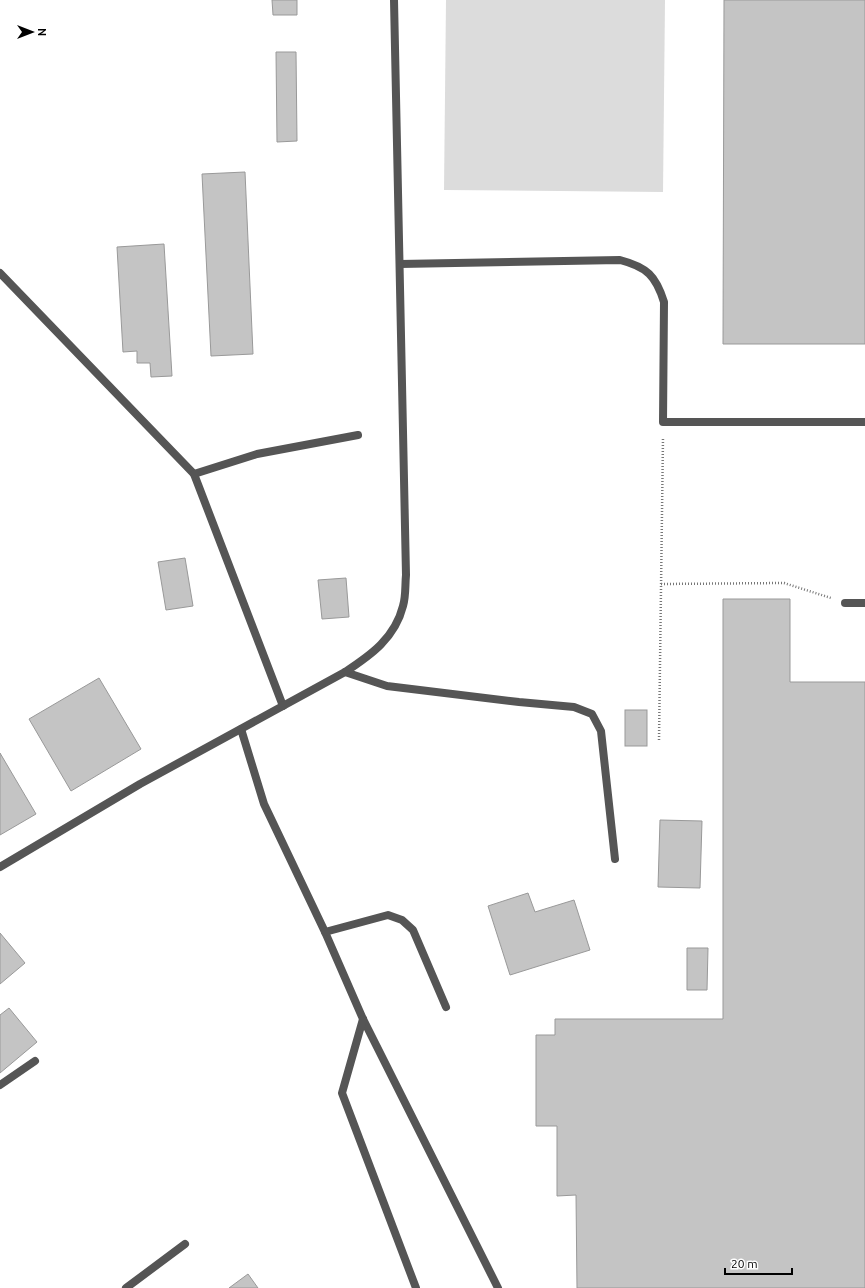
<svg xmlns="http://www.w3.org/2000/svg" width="865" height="1288" font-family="Ubuntu,sans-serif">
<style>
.green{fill:#dcdcdc}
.building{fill:#c4c4c4;stroke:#999}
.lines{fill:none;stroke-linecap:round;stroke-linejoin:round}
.path{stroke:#777;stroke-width:2.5;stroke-dasharray:1 2;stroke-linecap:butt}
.lane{stroke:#555;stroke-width:8}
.street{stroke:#555;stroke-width:8}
</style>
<rect width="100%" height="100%" fill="#fff"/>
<polygon class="green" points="446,0 665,0 663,192 444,190"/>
<g class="building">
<polygon points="272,0 297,0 297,15 273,15"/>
<polygon points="724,0 865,0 865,344 723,344"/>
<polygon points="276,52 296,52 297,141 277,142"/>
<polygon points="245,172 253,354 211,356 202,174"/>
<polygon points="164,244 172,376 151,377 150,363 137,363 137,351 123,352 117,247"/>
<polygon points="185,558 193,606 166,610 158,562"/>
<polygon points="346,578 349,617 322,619 318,580"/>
<polygon points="723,599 790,599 790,682 865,682 865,1288 577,1288 576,1195 557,1196 557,1126 536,1126 536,1035 555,1035 555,1019 723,1019"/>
<polygon points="99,678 141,749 71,791 29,719"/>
<rect x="625" y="710" width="22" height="36"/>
<polygon points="0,753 36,814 0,835"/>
<polygon points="660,820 702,821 700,888 658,887"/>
<polygon points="528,893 535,912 574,900 590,950 510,975 488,906"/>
<polygon points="0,933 25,963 0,984"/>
<polygon points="687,948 708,948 707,990 687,990"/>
<polygon points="9,1008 37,1042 0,1073 0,1015"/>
<polygon points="248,1274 258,1288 229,1288"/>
</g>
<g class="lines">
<g class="path">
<polyline points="661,584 784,583 831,598"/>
<polyline points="659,740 663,437"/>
</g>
<g class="lane">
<path d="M400,264l220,-4c27,7 36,16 44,42l-1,120h202"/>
<polyline points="0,273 194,474 283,706"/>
<polyline points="194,474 257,454 358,435"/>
<polyline points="845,603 865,603"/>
<polyline points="345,672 387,686 519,702 574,707 592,714 601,731 615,859"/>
<polyline points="241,729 264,804 325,932 363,1019 498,1288"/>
<polyline points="325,932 388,915 402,920 413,930 446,1007"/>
<polyline points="363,1019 342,1093 416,1288"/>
<polyline points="0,1085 35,1061"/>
<polyline points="126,1288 185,1244"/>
</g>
<path class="street" d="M0,867l140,-83 205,-112c26,-17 50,-34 58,-66 3,-10 2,-21 3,-31l-12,-575"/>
</g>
<g transform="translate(32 32) rotate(90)" stroke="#ffffff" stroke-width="3" paint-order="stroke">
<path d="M0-3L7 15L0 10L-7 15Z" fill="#000000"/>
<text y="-6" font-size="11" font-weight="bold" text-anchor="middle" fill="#000000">N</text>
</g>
<path d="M725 1268v6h67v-6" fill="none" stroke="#000000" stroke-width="2"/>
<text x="731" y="1268" font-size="12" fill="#000000" stroke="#ffffff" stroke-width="3" paint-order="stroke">20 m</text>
</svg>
